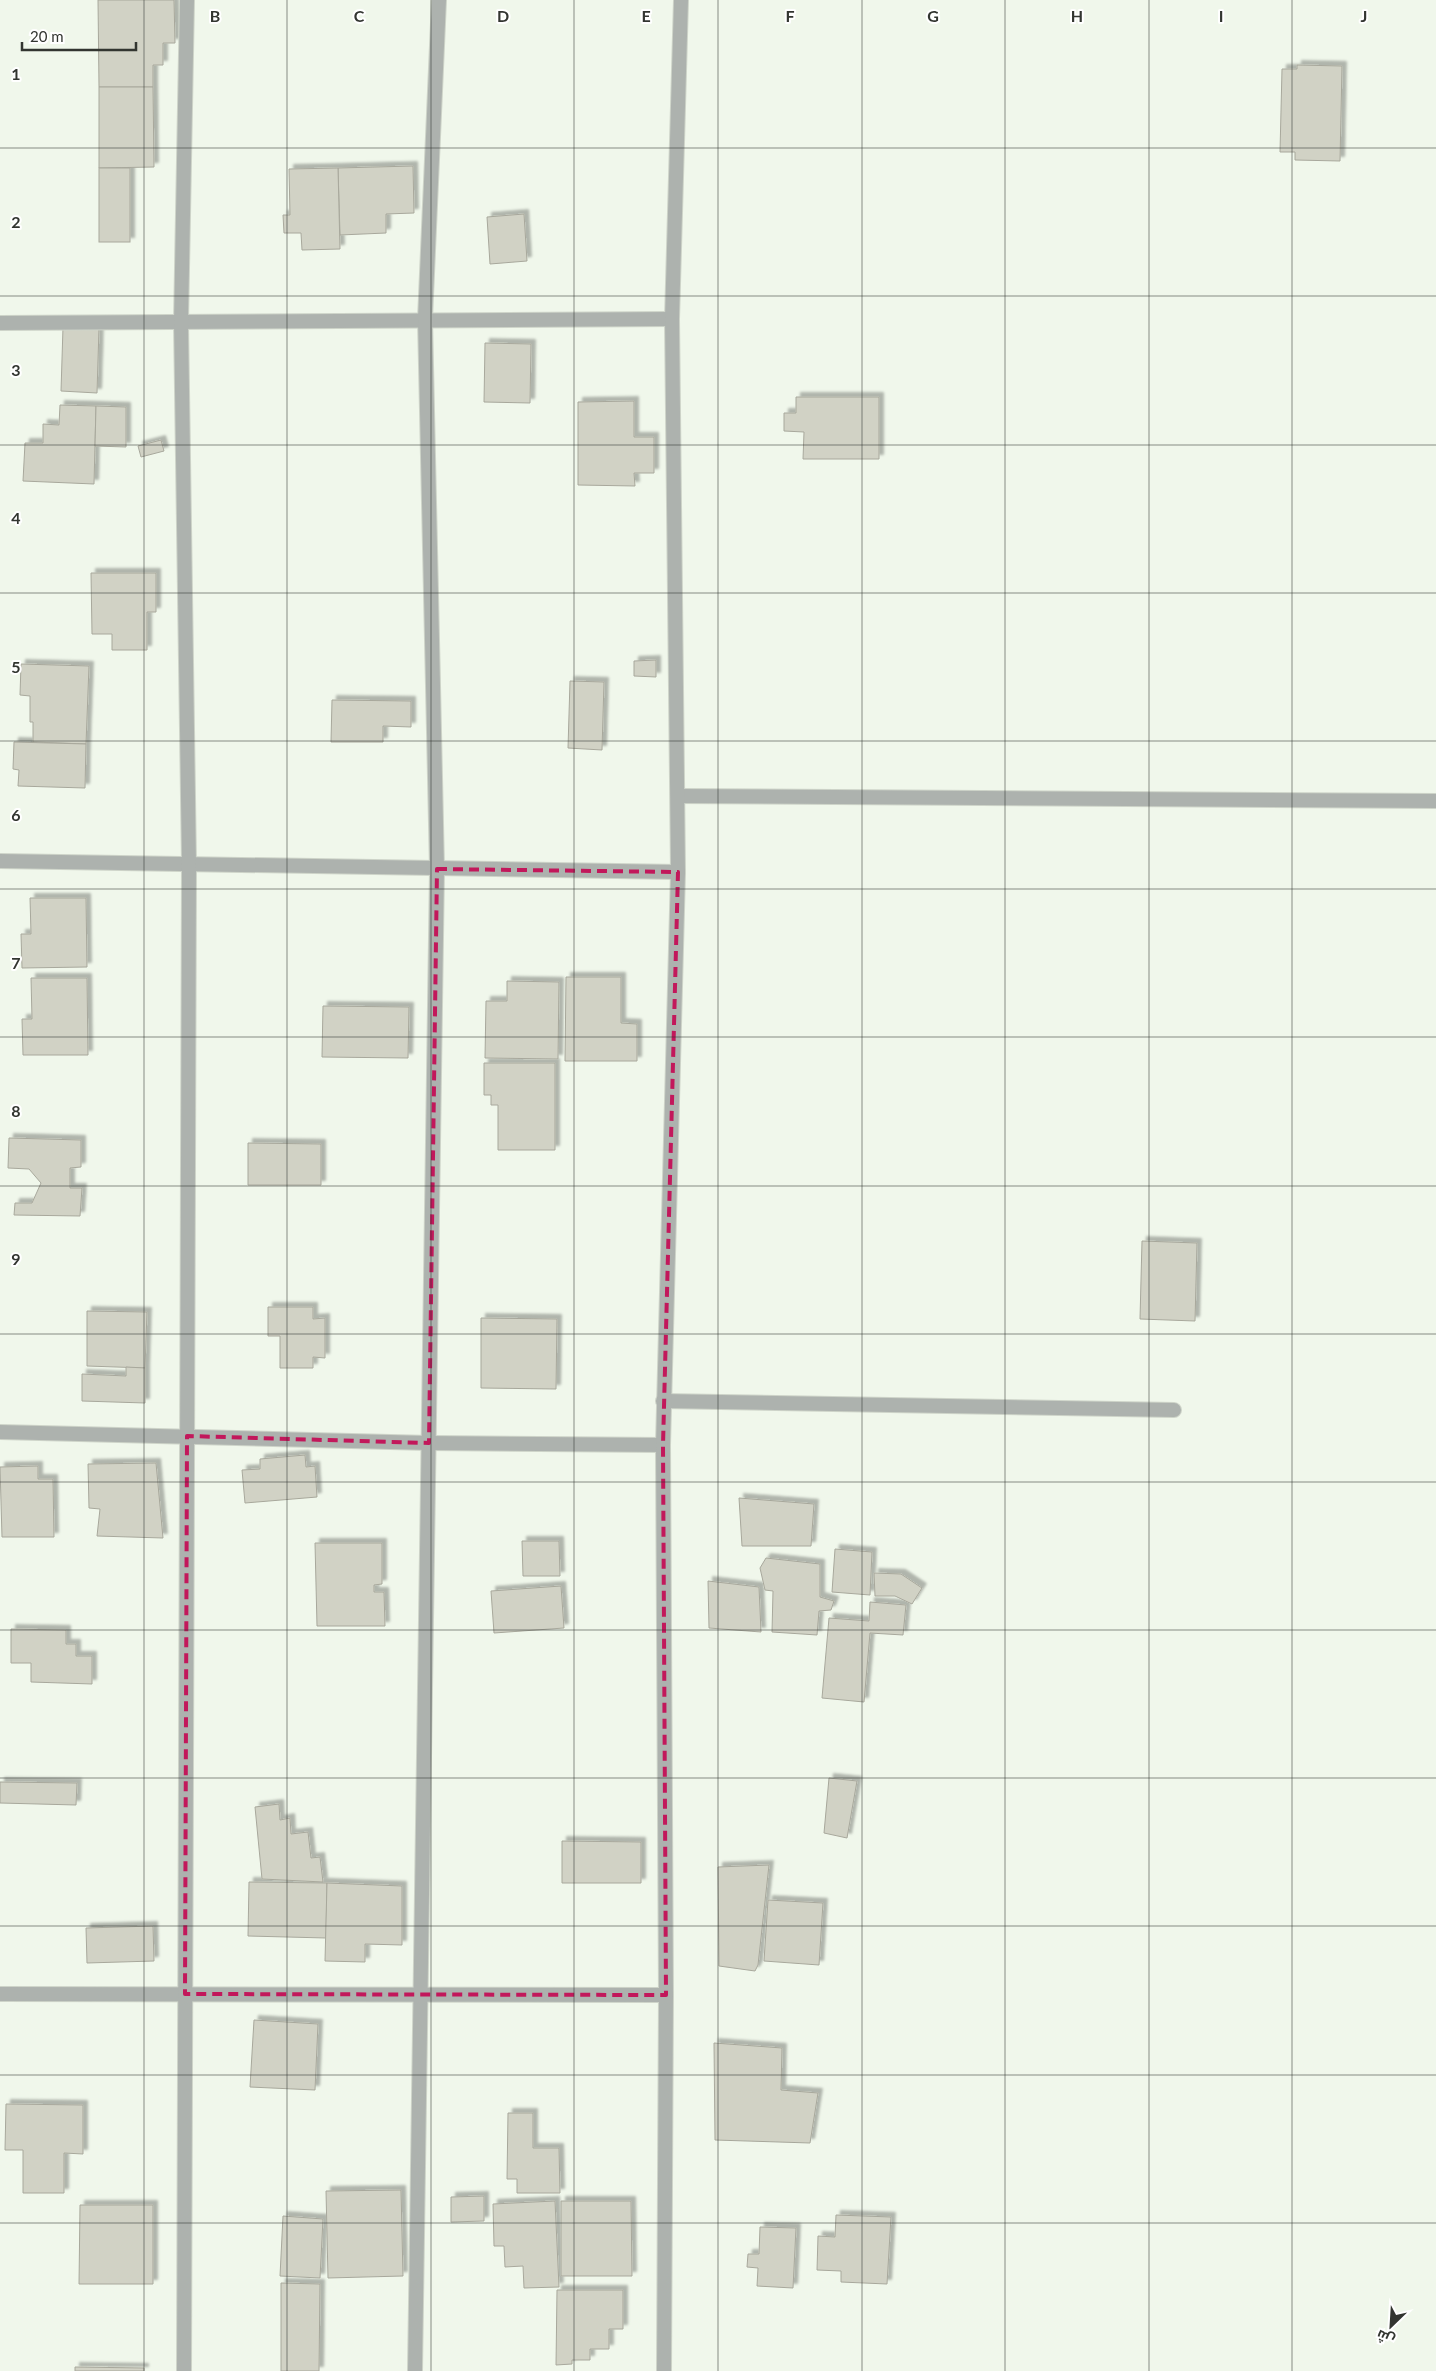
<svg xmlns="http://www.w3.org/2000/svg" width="1436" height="2371" font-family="Lato,Cairo,sans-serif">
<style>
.building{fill:#d1d2c5;stroke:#a8a89c;filter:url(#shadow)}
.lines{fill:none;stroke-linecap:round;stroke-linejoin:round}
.minor-casing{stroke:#ced4c9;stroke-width:16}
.minor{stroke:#adb2ae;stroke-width:14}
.marked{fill:none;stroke:#c2185b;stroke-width:4;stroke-dasharray:10 6;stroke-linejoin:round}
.grid{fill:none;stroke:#323530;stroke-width:1;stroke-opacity:0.55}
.grid-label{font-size:16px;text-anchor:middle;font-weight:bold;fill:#323530;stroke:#fff;stroke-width:4;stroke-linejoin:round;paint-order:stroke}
</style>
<defs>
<filter id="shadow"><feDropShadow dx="4.5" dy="-4.5" stdDeviation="1" flood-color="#0004"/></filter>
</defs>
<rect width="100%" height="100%" fill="#f0f7eb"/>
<g class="building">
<polygon points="98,0 174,0 175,43 163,43 163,65 153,65 153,87 99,87"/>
<polygon points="1297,65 1342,66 1340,161 1295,160 1295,152 1280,152 1282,69 1297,69"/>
<polygon points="99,87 153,87 154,167 99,168"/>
<polygon points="413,166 414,213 386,214 386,233 340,235 338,168"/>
<rect x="99" y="168" width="31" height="74"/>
<polygon points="338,168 340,249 302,250 301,233 284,233 283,215 290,215 289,169"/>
<polygon points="524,214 527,261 490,264 487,217"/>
<polygon points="63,327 99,328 97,393 61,391"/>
<polygon points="485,343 531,344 530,403 484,402"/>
<polygon points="796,397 879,397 879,459 803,459 804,432 784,431 784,413 796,413"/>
<polygon points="634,401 634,437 654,437 654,473 634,473 635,486 578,485 578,402"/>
<polygon points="60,405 96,406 94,484 23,481 25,443 43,443 43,424 59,425"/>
<polygon points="96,406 126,407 126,447 95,446"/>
<polygon points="161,440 164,451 141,457 138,446"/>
<polygon points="91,573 156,573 156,612 147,612 147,650 112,650 112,634 92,634"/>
<polygon points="656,660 656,677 634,676 634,661"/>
<polygon points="21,664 89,666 86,744 33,742 33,722 30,722 30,696 20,695"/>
<polygon points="570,681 604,682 602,750 568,748"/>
<polygon points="332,700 411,701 411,727 383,726 383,742 331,742"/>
<polygon points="14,742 86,744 85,788 18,786 19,770 13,769"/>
<polygon points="30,898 86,898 87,967 22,968 21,934 31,934"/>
<polygon points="566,977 621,977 621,1023 637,1024 637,1061 565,1061"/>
<polygon points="31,978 87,978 88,1055 23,1055 22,1019 32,1019"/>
<polygon points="507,981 559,982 558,1059 485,1058 486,1001 507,1001"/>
<polygon points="323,1006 409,1007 408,1058 322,1057"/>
<polygon points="484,1063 555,1063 555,1150 498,1150 498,1105 491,1105 491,1095 484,1095"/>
<polygon points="9,1138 81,1140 81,1167 70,1168 70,1188 82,1188 80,1216 14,1215 15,1203 32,1203 41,1183 29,1169 8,1168"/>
<polygon points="248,1143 321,1144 321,1185 248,1185"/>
<polygon points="1142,1241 1197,1243 1195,1321 1140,1319"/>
<polygon points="268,1307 313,1307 313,1319 325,1318 325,1358 313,1357 313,1368 280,1368 280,1336 268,1336"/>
<polygon points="87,1311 147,1312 145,1368 87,1366"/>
<polygon points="481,1318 557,1319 556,1389 481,1388"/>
<polygon points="126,1367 145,1368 145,1403 82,1401 82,1374 126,1376"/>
<polygon points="305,1455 306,1467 315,1466 317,1497 245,1503 242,1470 260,1469 260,1459"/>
<polygon points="156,1463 163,1538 97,1536 100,1509 89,1508 88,1464"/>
<polygon points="38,1466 38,1479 53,1479 54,1537 2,1537 0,1467"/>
<polygon points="739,1498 814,1504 811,1546 742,1546"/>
<polygon points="522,1541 559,1541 560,1576 523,1576"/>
<polygon points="315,1543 382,1543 382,1584 374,1585 374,1592 384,1592 385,1626 317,1626"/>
<polygon points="835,1549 872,1552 870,1595 832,1592"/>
<polygon points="766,1558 820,1564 820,1597 834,1601 831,1610 819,1611 817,1635 772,1632 773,1591 765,1590 760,1568"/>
<polygon points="874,1573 901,1574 922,1588 912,1604 895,1596 875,1596"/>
<polygon points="708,1581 759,1587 761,1632 709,1628"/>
<polygon points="561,1586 564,1628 494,1633 491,1591"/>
<polygon points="870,1602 906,1605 903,1635 870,1633 864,1702 822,1698 829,1618 869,1621"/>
<polygon points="11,1629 66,1630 66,1644 76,1644 76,1656 92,1656 92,1684 31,1682 31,1663 11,1663"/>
<polygon points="829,1778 857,1781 847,1838 824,1833"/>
<polygon points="0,1782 77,1783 76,1805 0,1803"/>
<polygon points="279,1804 280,1820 290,1818 291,1834 308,1832 311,1858 320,1857 323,1882 262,1879 255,1807"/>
<polygon points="562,1841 641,1842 641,1883 562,1883"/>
<polygon points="769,1865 758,1965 755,1971 719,1966 718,1867"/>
<polygon points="249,1882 327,1883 326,1938 248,1936"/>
<polygon points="327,1883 402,1886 402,1945 365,1944 365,1962 325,1961"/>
<polygon points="768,1900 823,1903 819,1965 764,1961"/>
<polygon points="153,1926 154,1961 87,1963 86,1928"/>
<polygon points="254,2020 318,2024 315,2090 250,2087"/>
<polygon points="714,2043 782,2048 781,2090 818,2093 810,2143 715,2140"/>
<polygon points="6,2104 83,2105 83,2154 64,2153 64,2193 23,2193 23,2150 5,2150"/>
<polygon points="508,2113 533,2113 533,2148 559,2148 560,2193 517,2193 517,2179 507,2179"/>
<polygon points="401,2190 403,2276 328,2278 326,2191"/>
<polygon points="484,2196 484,2221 451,2222 451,2197"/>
<polygon points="555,2201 559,2287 524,2288 523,2266 505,2267 504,2246 494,2246 493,2204"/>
<polygon points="561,2201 631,2201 632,2276 561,2276"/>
<polygon points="80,2205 153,2205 153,2284 79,2284"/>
<polygon points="836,2215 891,2217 887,2284 841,2282 841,2271 817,2270 818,2236 835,2237"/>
<polygon points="283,2216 323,2219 320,2278 280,2276"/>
<polygon points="760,2227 796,2228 793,2288 757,2286 758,2268 747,2267 748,2254 759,2254"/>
<polygon points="281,2283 320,2284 319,2371 281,2371"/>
<polygon points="557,2290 623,2290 623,2329 609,2329 609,2349 590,2349 590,2360 572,2360 572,2364 556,2365"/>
<polygon points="75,2367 144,2368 144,2371 75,2371"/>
</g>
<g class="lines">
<defs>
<g id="minor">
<polyline points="0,323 672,319"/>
<polyline points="678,796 1436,801"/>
<polyline points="0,861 678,872"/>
<polyline points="663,1401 1174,1410"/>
<polyline points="0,1432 429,1443 663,1445"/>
<polyline points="0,1994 666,1995"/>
<polyline points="184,2371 189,865 181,322 187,0"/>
<polyline points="415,2371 437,869 425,319 439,0"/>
<polyline points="664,2371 666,1995 663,1445 678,872 672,319 681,0"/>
</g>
</defs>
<use href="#minor" class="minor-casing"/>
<use href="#minor" class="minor"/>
</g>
<path class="marked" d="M437,869l241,3 -15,573 3,550 -481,-1 2,-558 242,7z"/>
<path class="grid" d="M144,0v2371M287,0v2371M431,0v2371M574,0v2371M718,0v2371M862,0v2371M1005,0v2371M1149,0v2371M1292,0v2371M0,148h1436M0,296h1436M0,445h1436M0,593h1436M0,741h1436M0,889h1436M0,1037h1436M0,1186h1436M0,1334h1436M0,1482h1436M0,1630h1436M0,1778h1436M0,1926h1436M0,2075h1436M0,2223h1436"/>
<g class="grid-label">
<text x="215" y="22">B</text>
<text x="359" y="22">C</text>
<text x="503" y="22">D</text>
<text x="646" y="22">E</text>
<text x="790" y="22">F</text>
<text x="933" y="22">G</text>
<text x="1077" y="22">H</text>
<text x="1221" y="22">I</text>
<text x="1364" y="22">J</text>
<text x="16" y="80">1</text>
<text x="16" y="228">2</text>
<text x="16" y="376">3</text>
<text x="16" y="524">4</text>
<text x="16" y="673">5</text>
<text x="16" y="821">6</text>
<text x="16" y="969">7</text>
<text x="16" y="1117">8</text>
<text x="16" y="1265">9</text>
</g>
<g transform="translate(1391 2326) rotate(205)" stroke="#ffffff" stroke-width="4" paint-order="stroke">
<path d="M0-4L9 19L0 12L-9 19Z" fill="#323530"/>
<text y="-8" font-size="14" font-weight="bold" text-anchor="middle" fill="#323530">ش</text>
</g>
<path d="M22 42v8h114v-8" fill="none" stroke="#323530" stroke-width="2.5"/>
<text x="30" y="42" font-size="15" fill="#323530" stroke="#ffffff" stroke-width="4" paint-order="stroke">20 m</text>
</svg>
